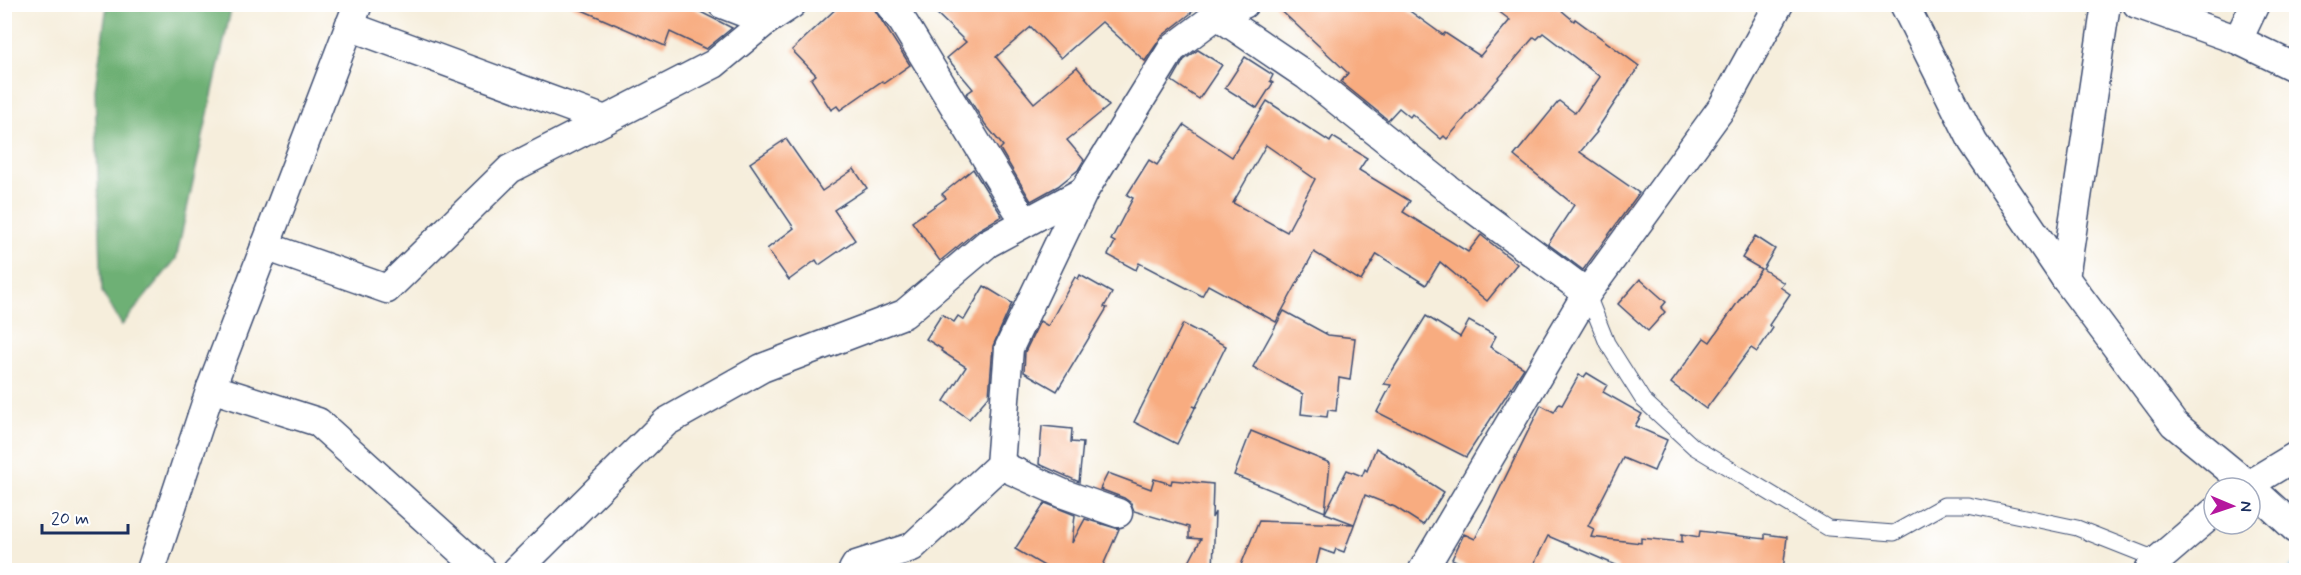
<svg xmlns="http://www.w3.org/2000/svg" width="2301" height="575" font-family="Mynerve,sans-serif">
<style>
.forest{fill:#6eb074;stroke:#447069;stroke-width:1.5}
.lines{fill:none;stroke-linecap:round;stroke-linejoin:round}
.stream{stroke:#69bae4;stroke-width:8}
.building{fill:#f8ac80;fill-rule:evenodd}
.lane-casing{stroke:#3c4c71;stroke-width:17}
.street-casing{stroke:#3c4c71;stroke-width:31}
.lane{stroke:#fff;stroke-width:15}
.street{stroke:#fff;stroke-width:28}
</style>
<rect width="100%" height="100%" fill="#fff"/>
<filter id="ink" filterUnits="userSpaceOnUse"><feTurbulence type="fractalNoise" baseFrequency=".0167" numOctaves="2"/><feDisplacementMap in="SourceGraphic" scale="12" xChannelSelector="R" yChannelSelector="G"/><feConvolveMatrix kernelMatrix="1 2 1 2 8 2 1 2 1" color-interpolation-filters="sRGB"/></filter>
<filter id="wash" filterUnits="userSpaceOnUse"><feTurbulence type="fractalNoise" baseFrequency=".008" numOctaves="4" result="noise"/><feDisplacementMap in="SourceGraphic" scale="24" xChannelSelector="R" yChannelSelector="G"/><feGaussianBlur stdDeviation="1.35" result="paint"/><feColorMatrix in="noise" values="0 0 0 0 0 0 0 0 0 0 0 0 0 0 0 0 0 1.4 0 .05"/><feComposite in="paint" operator="in"/></filter>
<g filter="url(#wash)">
<rect width="100%" height="100%" fill="#f6eedc"/>
<polygon class="forest" points="107,5 232,5 176,259 122,325 102,292 95,90"/>
<g class="lines">
<polyline class="stream" points="2292,570 2296,566"/>
</g>
<g id="blocks">
<g class="building">
<polygon points="568,4 685,4 732,28 706,49 670,32 665,46"/>
<polygon points="841,4 871,4 910,65 884,83 882,81 840,110 837,106 831,110 811,79 816,75 792,50"/>
<polygon points="927,4 1199,4 1190,14 1162,36 1145,61 1102,22 1061,58 1031,27 996,57 1034,103 1077,67 1109,106 1067,140 1084,160 1078,170 1058,186 1031,201 1000,149 1003,146 985,124 966,94 973,89 947,58 966,42"/>
<polygon points="1274,4 1400,4 1443,35 1445,33 1480,56 1510,20 1489,4 1554,4 1574,21 1575,19 1639,66 1596,131 1597,132 1580,152 1639,193 1583,270 1548,244 1574,205 1514,156 1559,101 1575,113 1600,77 1543,33 1537,39 1534,37 1447,139 1444,136 1441,139 1412,114 1410,117 1399,108 1388,120 1341,82 1348,73"/>
<polygon points="1198,50 1222,65 1199,99 1172,81 1184,60"/>
<polygon points="1245,57 1273,75 1270,81 1273,83 1257,108 1225,88"/>
<path d="M1267,101l63,41 3,-5 34,21 -8,12 51,31 -7,11 65,40 13,-17 36,29 -30,37 -47,-39 -14,23 -49,-31 -16,27 -47,-29 -38,70 -68,-37 -6,11 -63,-33 -3,7 -28,-15 7,-13 -4,-2 22,-42 -6,-3 22,-35 8,5 27,-40 48,32zM1266,145l49,34 -28,53 -54,-29z"/>
<polygon points="786,139 822,191 854,169 867,188 834,210 855,240 819,265 816,260 789,280 767,249 794,228 750,163"/>
<polygon points="973,169 1002,216 978,230 940,261 912,222 946,198 942,194"/>
<polygon points="1755,236 1775,249 1763,269 1784,283 1780,287 1790,294 1769,325 1773,328 1757,352 1751,348 1706,409 1671,383 1704,338 1710,342 1761,269 1742,258"/>
<polygon points="1080,275 1112,293 1104,307 1107,308 1057,391 1024,372 1025,352 1040,321 1048,326 1075,277 1078,279"/>
<polygon points="1640,279 1666,302 1661,308 1665,312 1648,331 1618,304"/>
<polygon points="984,286 1012,303 993,346 989,396 969,419 944,401 966,367 941,351 942,349 926,339 942,314 954,322 958,316 964,320"/>
<polygon points="1284,311 1328,335 1355,338 1350,380 1339,378 1336,411 1328,410 1327,417 1301,414 1303,394 1253,367"/>
<polygon points="1426,316 1460,337 1469,321 1496,336 1490,347 1524,368 1466,457 1377,412 1391,385 1384,384"/>
<polygon points="1183,324 1226,346 1196,407 1193,406 1195,408 1177,444 1134,422"/>
<polygon points="1587,373 1607,385 1603,392 1642,414 1635,426 1667,440 1654,471 1623,458 1588,526 1594,529 1591,537 1641,543 1641,538 1682,542 1682,534 1699,537 1700,531 1765,539 1765,534 1787,537 1783,570 1617,570 1618,566 1548,536 1531,570 1475,570 1452,559 1464,534 1475,539 1541,405 1554,412 1559,404 1562,405 1579,375 1584,377"/>
<polygon points="1042,426 1072,429 1071,442 1083,443 1079,482 1039,464"/>
<polygon points="1251,431 1330,463 1325,512 1234,475"/>
<polygon points="1376,448 1444,492 1423,525 1395,507 1365,495 1344,552 1336,549 1334,554 1320,549 1315,570 1239,570 1259,521 1354,524 1325,513 1347,470 1362,476 1365,469 1367,471"/>
<polygon points="1108,473 1151,489 1154,479 1171,484 1172,480 1213,484 1212,518 1215,512 1213,570 1185,570 1201,539 1189,538 1189,527 1134,511 1131,503 1124,498 1100,489"/>
<polygon points="1045,503 1075,515 1072,543 1085,519 1119,529 1101,570 1051,570 1015,549"/>
</g>
</g>
</g>
<g filter="url(#ink)">
<use href="#blocks" fill-opacity="0" stroke="#3c4c71" stroke-width="1.5"/>
<g class="lines">
<defs>
<polyline id="lane" points="1587,293 1607,343 1643,400 1694,447 1828,528 1894,533 1944,505 1968,505 2077,528 2158,560"/>
<g id="street">
<polyline points="722,4 766,21"/>
<polyline points="889,4 903,22 1025,222"/>
<polyline points="1904,4 1973,142 2065,278 2174,424 2247,484 2296,529"/>
<polyline points="2137,4 2238,40 2296,68"/>
<polyline points="1217,15 1307,76 1463,201 1587,293"/>
<polyline points="349,26 605,120"/>
<polyline points="2238,40 2255,4"/>
<polyline points="265,246 387,289 510,169 714,64 766,21 792,4"/>
<polyline points="2065,278 2106,4"/>
<polyline points="211,388 318,422 482,570"/>
<polyline points="1000,465 1064,494 1118,513"/>
<polyline points="2243,488 2296,456"/>
<polyline points="151,570 211,388 358,4"/>
<polyline points="517,570 666,422 762,368 904,314 988,243 1084,191 1172,49 1217,15 1244,4"/>
<polyline points="853,570 856,565 912,547 1000,465 1009,348 1084,191"/>
<polyline points="1423,570 1587,293 1723,106 1779,4"/>
<polyline points="2149,570 2158,560 2214,512"/>
</g>
</defs>
<use href="#lane" class="lane-casing"/>
<use href="#street" class="street-casing"/>
<use href="#lane" class="lane"/>
<use href="#street" class="street"/>
</g>
</g>
<rect width="2301" height="575" fill="none" stroke="#fff" stroke-width="24"/>
<g transform="translate(2232 506) rotate(92)"><circle r="28" fill="#ffffff" stroke="#a4acbf" stroke-width="1.5"/>
<path d="M0-4.5L10 22L0 15L-10 22Z" fill="#b5179e"/>
<text y="-9" font-size="16" font-weight="bold" text-anchor="middle" fill="#1b2f5e">N</text>
</g>
<path d="M42 524v9h86v-9" fill="none" stroke="#1b2f5e" stroke-width="3"/>
<text x="51" y="524" font-size="18" fill="#1b2f5e" stroke="#ffffff" stroke-width="4.5" paint-order="stroke">20 m</text>
</svg>
